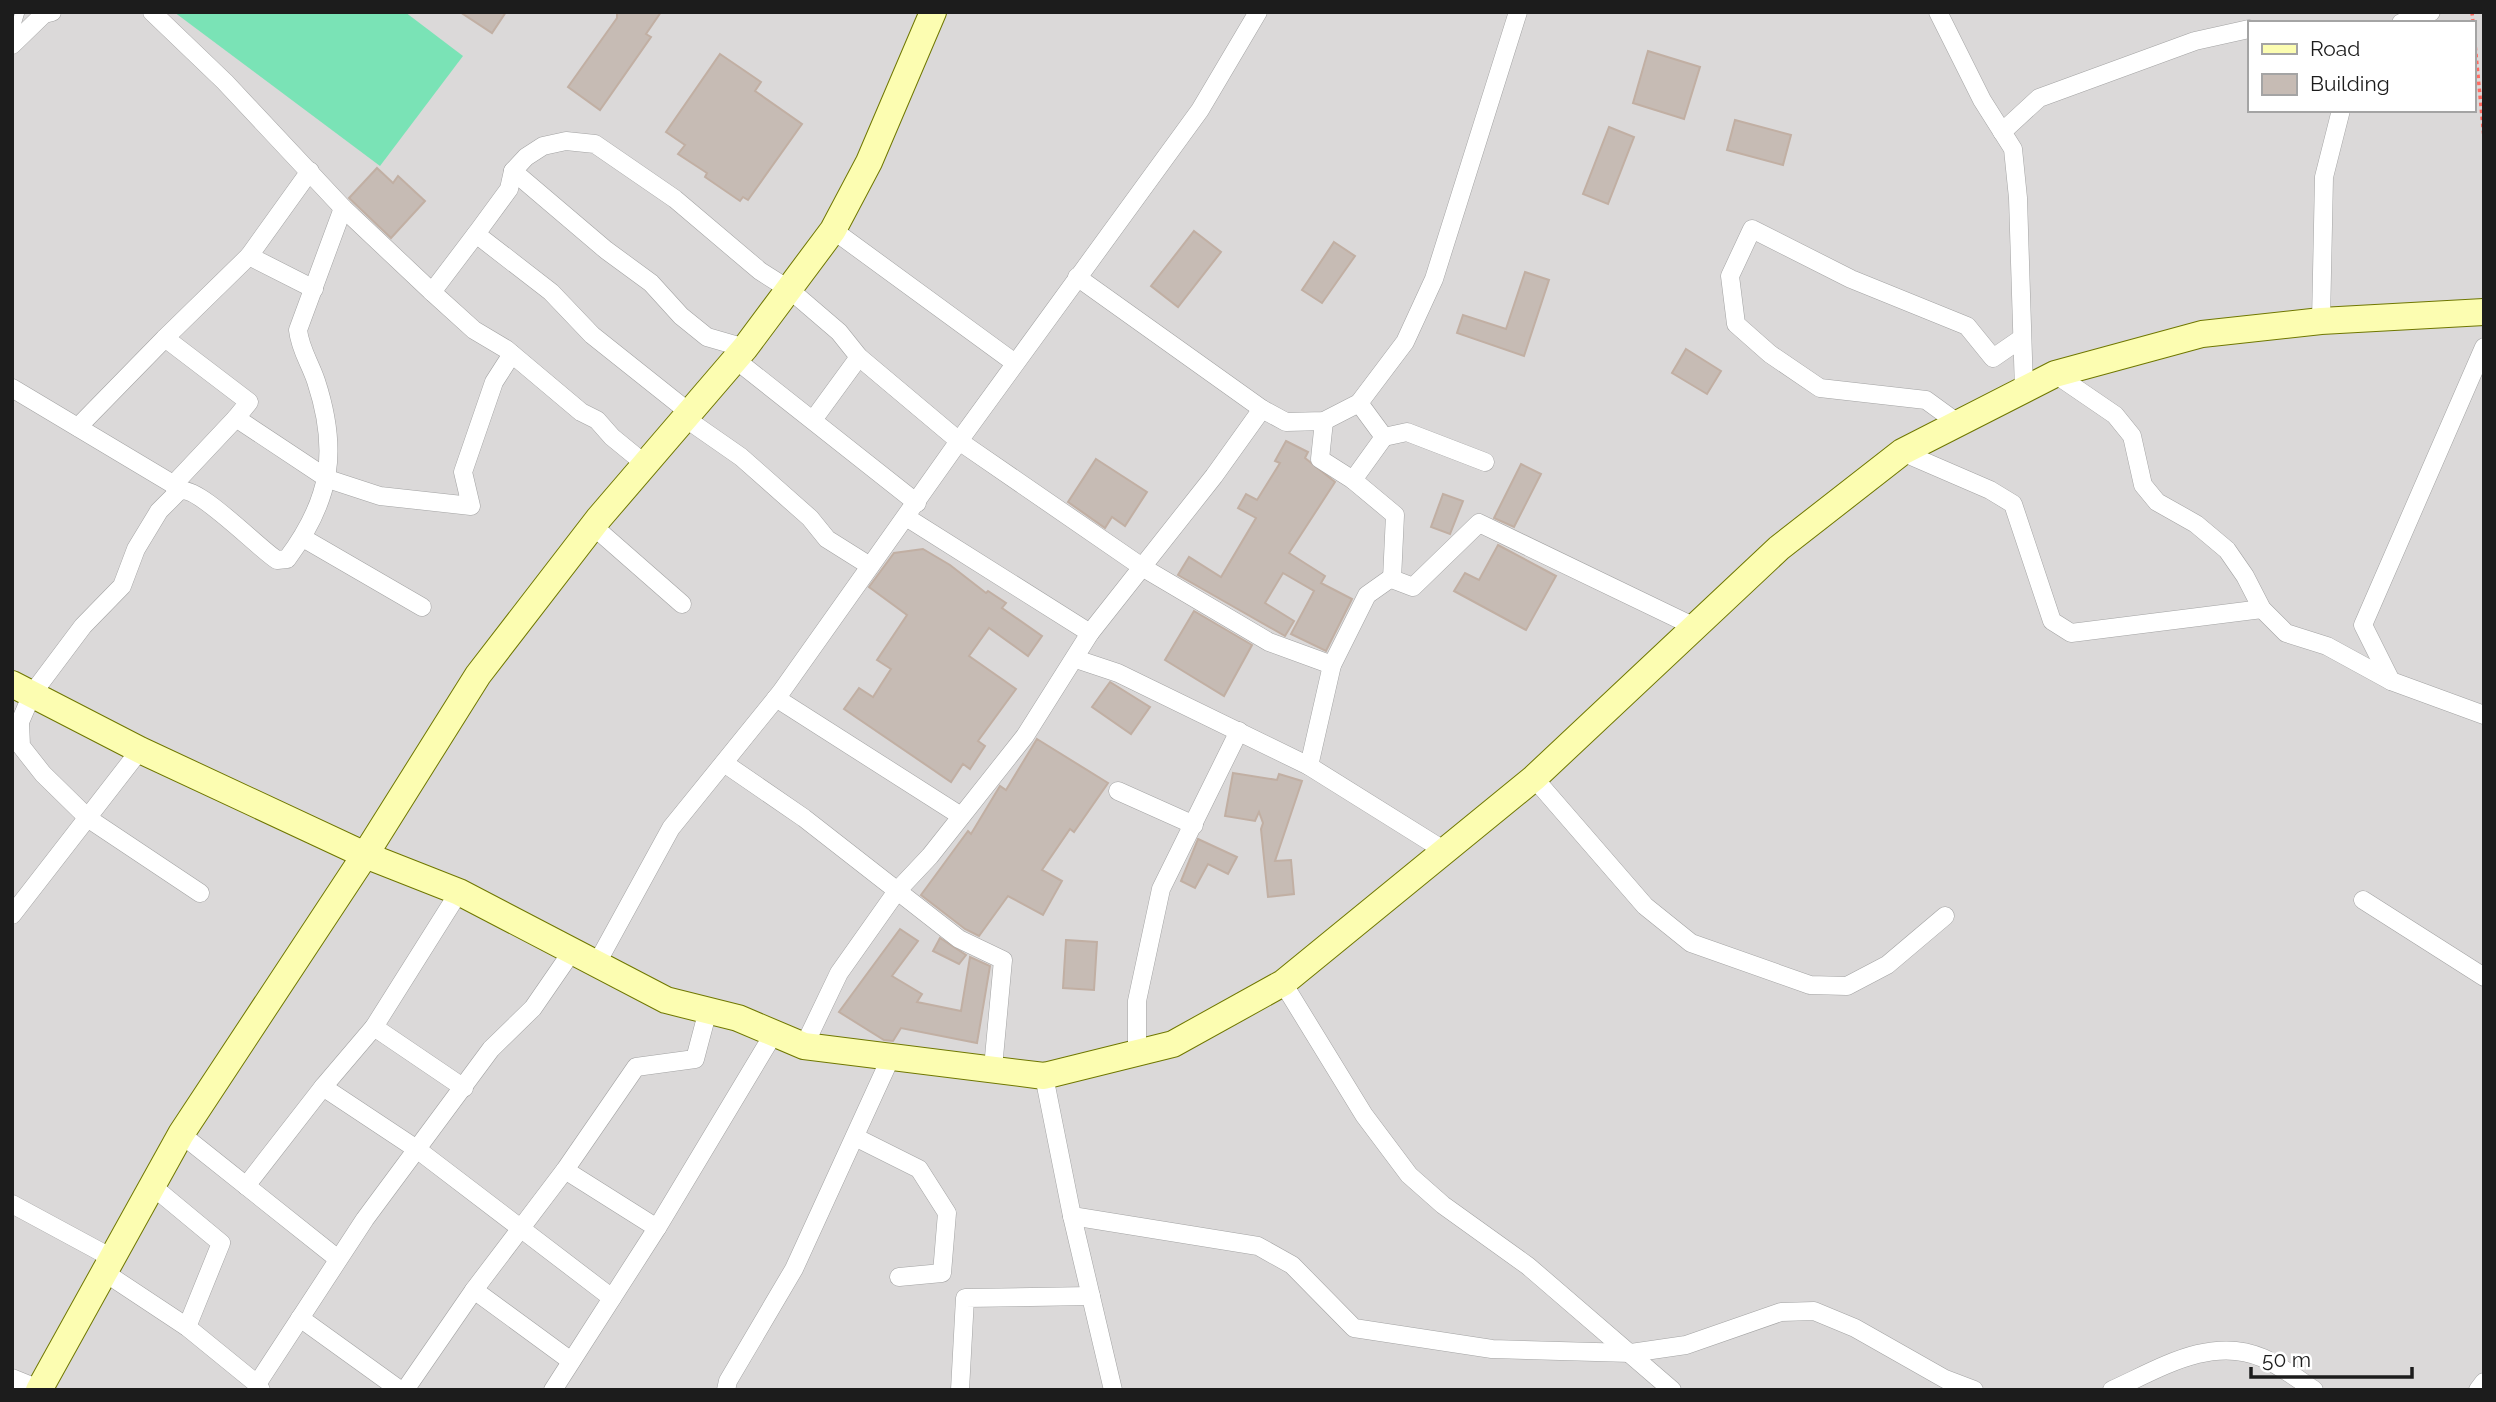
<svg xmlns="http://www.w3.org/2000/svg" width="2496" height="1402" font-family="Raleway,sans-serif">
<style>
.residential{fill:#dbd9d9;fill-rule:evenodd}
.pitch{fill:#7ae3b6}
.building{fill:#c6bbb4;stroke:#c1afa3;stroke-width:2}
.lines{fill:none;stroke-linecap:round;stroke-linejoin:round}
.lane-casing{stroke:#a3a3a3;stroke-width:10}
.street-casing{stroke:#a3a3a3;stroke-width:19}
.secondary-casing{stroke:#6f7700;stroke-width:28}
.path{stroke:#ff6c62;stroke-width:3.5;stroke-dasharray:3.5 3.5;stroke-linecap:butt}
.lane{stroke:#fff;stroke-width:9}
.street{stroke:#fff;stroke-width:18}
.secondary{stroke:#fcfdb1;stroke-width:26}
</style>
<rect width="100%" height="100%" fill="#efeae1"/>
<path class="residential" d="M12,12h2472v1378h-2472zM2249,23h224v87h-224z"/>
<polygon class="pitch" points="174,12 405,12 463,56 380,166"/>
<g class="building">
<polygon points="460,12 506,12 492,33"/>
<polygon points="617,12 661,12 646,34 651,37 600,110 568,87 617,18"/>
<polygon points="1648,51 1700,67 1684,119 1633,103"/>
<polygon points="720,54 761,82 755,91 802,124 748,200 743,197 740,201 705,177 707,173 678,154 685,145 666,132"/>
<polygon points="1735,120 1791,135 1783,165 1727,150"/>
<polygon points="1609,127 1634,137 1608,204 1583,194"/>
<polygon points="377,168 393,183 398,176 425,201 391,238 349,198"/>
<polygon points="1194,231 1221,252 1178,307 1151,286"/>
<polygon points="1334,242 1355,256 1322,303 1302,290"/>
<polygon points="1525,272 1549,280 1524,356 1457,333 1463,315 1506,329"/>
<polygon points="1686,349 1721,371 1707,394 1672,373"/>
<polygon points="1286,441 1308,452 1305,458 1335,482 1289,553 1325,576 1321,583 1352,599 1326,651 1291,634 1314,591 1283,573 1265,603 1294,621 1285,636 1178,575 1189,557 1221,577 1256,518 1238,508 1246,494 1257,500 1280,463 1275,461"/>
<polygon points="1096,459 1147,492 1125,526 1112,517 1105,528 1068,502"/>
<polygon points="1521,464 1541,474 1514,527 1494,518"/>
<polygon points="1443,494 1463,501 1450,534 1431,527"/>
<polygon points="1498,545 1556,576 1526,630 1454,591 1465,573 1479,580"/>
<polygon points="923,549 950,565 986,593 988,591 1006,603 1002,608 1042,636 1028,656 989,628 969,656 1016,689 978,741 985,746 970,769 963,764 951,782 844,709 859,688 873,697 891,669 877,660 907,615 869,587 894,553"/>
<polygon points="1194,611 1252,645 1224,696 1165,660"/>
<polygon points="1110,682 1150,707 1131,734 1092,707"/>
<polygon points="1037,739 1108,783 1074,832 1070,829 1042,870 1062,881 1043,915 1008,896 979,936 965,929 921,895 968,831 971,834 1000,786 1006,790"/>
<polygon points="1233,773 1277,780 1279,774 1302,781 1275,861 1291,860 1294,894 1268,897 1261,829 1263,823 1259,812 1255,821 1225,816"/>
<polygon points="1198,839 1237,857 1228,874 1208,864 1195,888 1181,881"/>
<polygon points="900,929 918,941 892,976 922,994 917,1002 961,1011 970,957 990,966 977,1043 901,1028 893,1041 884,1040 839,1012"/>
<polygon points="940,938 966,955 959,964 933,951"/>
<polygon points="1066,940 1097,942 1094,990 1063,988"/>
</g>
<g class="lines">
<defs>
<polyline id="lane" points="20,12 16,25 22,35"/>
<g id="street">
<polyline points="152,12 225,82 343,208 432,292 474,330 506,349 581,412 597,420 612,437 645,464"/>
<polyline points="1938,12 1982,100 2013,149 2018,198 2024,390"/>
<polyline points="2401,23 2431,12"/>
<polyline points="12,45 44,14 52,12"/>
<polyline points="2002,132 2039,98 2195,41 2249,29"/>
<polyline points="310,171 249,256 314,289"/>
<polyline points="513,171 606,250 651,283 681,316 707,337 745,348"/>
<polyline points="833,230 1015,363"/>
<polyline points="1077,277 1262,409 1286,422 1324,421 1359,403 1405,342 1434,279 1518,12"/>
<polyline points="432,292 476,234"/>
<polyline points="2321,321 2324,177 2341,110"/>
<polyline points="165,338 249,256"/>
<polyline points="2484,347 2363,625 2391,681 2484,715"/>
<polyline points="736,360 917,503"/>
<polyline points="2055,374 2115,415 2132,436 2143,485 2157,502 2196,524 2227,550 2245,576 2262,609 2286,633 2327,646 2391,681"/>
<polyline points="12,388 181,489"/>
<polyline points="1359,403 1384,437 1407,432 1485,462"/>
<polyline points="690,413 592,335 551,292 476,234 509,189 513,171 526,157 543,146 566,141 595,144 675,199 760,271 790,290 839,332 859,357 959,441 1142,567 1269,642 1332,665"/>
<polyline points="685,418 741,457 810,518 827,539 870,566"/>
<polyline points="813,420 859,357"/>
<polyline points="1324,421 1320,459 1353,480 1384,437"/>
<polyline points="1959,424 1926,400 1820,388 1770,354 1736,324 1730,276 1752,229 1851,279 1967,326 1993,358 2022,338"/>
<polyline points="78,427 165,338 249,402 236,418"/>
<polyline points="1902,452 1990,490 2013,504 2052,621 2071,633 2262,609"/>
<polyline points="1353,480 1395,515 1392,579 1413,587 1479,523 1695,627"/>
<polyline points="173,485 236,418 328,479 380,496 471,506 463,472 494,382 512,354"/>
<polyline points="906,517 1090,633"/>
<polyline points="593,526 682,604"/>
<polyline points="303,538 422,607"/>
<polyline points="1391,578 1367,595 1332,665 1309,766 1445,851"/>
<polyline points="1076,659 1118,673 1309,766"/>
<polyline points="776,698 961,816"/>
<polyline points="724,763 804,818 959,939 1003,960 993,1068"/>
<polyline points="1534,778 1645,906 1691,943 1810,985 1847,986 1887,965 1945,916"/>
<polyline points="1118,791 1194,825"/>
<path d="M200,893l-111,-74 -46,-45 -22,-28 -1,-24 12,-28 51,-68 39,-40 14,-37 23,-38 20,-20c18,-7 80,58 98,69l10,-1c44,-59 52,-108 29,-178 -6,-18 -16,-32 -18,-51l45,-122"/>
<polyline points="2363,900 2484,977"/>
<polyline points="12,915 140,750"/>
<polyline points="597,963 671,828 781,692 959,441 1200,110 1258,12"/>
<polyline points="1283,983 1364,1115 1409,1175 1443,1205 1528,1266 1672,1390"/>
<polyline points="374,1027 459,892"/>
<polyline points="804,1046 839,973 897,891 930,856 1025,736 1090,633 1214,476 1262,409"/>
<polyline points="1137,1053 1137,1001 1161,889 1239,731"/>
<polyline points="1044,1076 1072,1216 1113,1390"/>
<polyline points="323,1087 374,1027 464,1088"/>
<polyline points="181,1134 338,1259"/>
<polyline points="855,1137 919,1169 947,1213 942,1273 899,1277"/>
<polyline points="565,1170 657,1228"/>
<polyline points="151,1185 221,1243 187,1327"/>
<polyline points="246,1186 323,1087 418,1150 612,1298"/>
<polyline points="12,1204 112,1258"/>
<polyline points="1072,1216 1258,1246 1292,1265 1354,1328 1492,1349 1631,1353 1686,1345 1781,1312 1814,1311 1855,1328 1945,1379 1974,1390"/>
<polyline points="104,1272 187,1327 257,1384"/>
<polyline points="474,1290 565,1170 636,1067 695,1059 708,1010"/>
<polyline points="300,1318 400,1390"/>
<polyline points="12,1378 39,1389"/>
<polyline points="261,1390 257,1384 365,1219 491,1049 533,1008 573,950"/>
<polyline points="405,1390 474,1290 571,1361"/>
<polyline points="553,1390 657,1228 774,1033"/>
<polyline points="726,1390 728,1381 794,1269 890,1059"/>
<polyline points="960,1390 965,1298 1091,1296"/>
<path d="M2112,1390c47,-21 99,-55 151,-32 18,8 35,21 51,32"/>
<polyline points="2478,1390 2484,1382"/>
</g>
<g id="secondary">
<polyline points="12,684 140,750 365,855 459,892 666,1000 738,1018 804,1046 1044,1076 1173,1044 1283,983 1534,778 1779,548 1902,452 2055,374 2202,334 2321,321 2484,312"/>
<polyline points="39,1390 181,1134 365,855 478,675 599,518 745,348 833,230 869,162 933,12"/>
</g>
</defs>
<use href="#lane" class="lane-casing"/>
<use href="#street" class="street-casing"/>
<use href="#secondary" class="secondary-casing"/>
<polyline class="path" points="2472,12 2484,138"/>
<use href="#lane" class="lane"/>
<use href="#street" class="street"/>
<use href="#secondary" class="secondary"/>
</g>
<rect width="2496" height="1402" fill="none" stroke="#1c1c1c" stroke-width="28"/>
<rect x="2248" y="21" width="228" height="91" fill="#ffffff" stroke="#a4a4a4" stroke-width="2"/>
<rect x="2262" y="44" width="35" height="10" fill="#fcfdb1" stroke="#a4a4a4" stroke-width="2"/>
<text x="2310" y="56" font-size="21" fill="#1c1c1c">Road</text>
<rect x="2262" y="74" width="35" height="21" fill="#c6bbb4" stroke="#a4a4a4" stroke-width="2"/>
<text x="2310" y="91" font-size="21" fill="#1c1c1c">Building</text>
<path d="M2251 1367v10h161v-10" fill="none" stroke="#1c1c1c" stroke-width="3.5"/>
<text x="2262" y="1367" font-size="21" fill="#1c1c1c" stroke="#ffffff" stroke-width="5" paint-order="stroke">50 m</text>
</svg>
